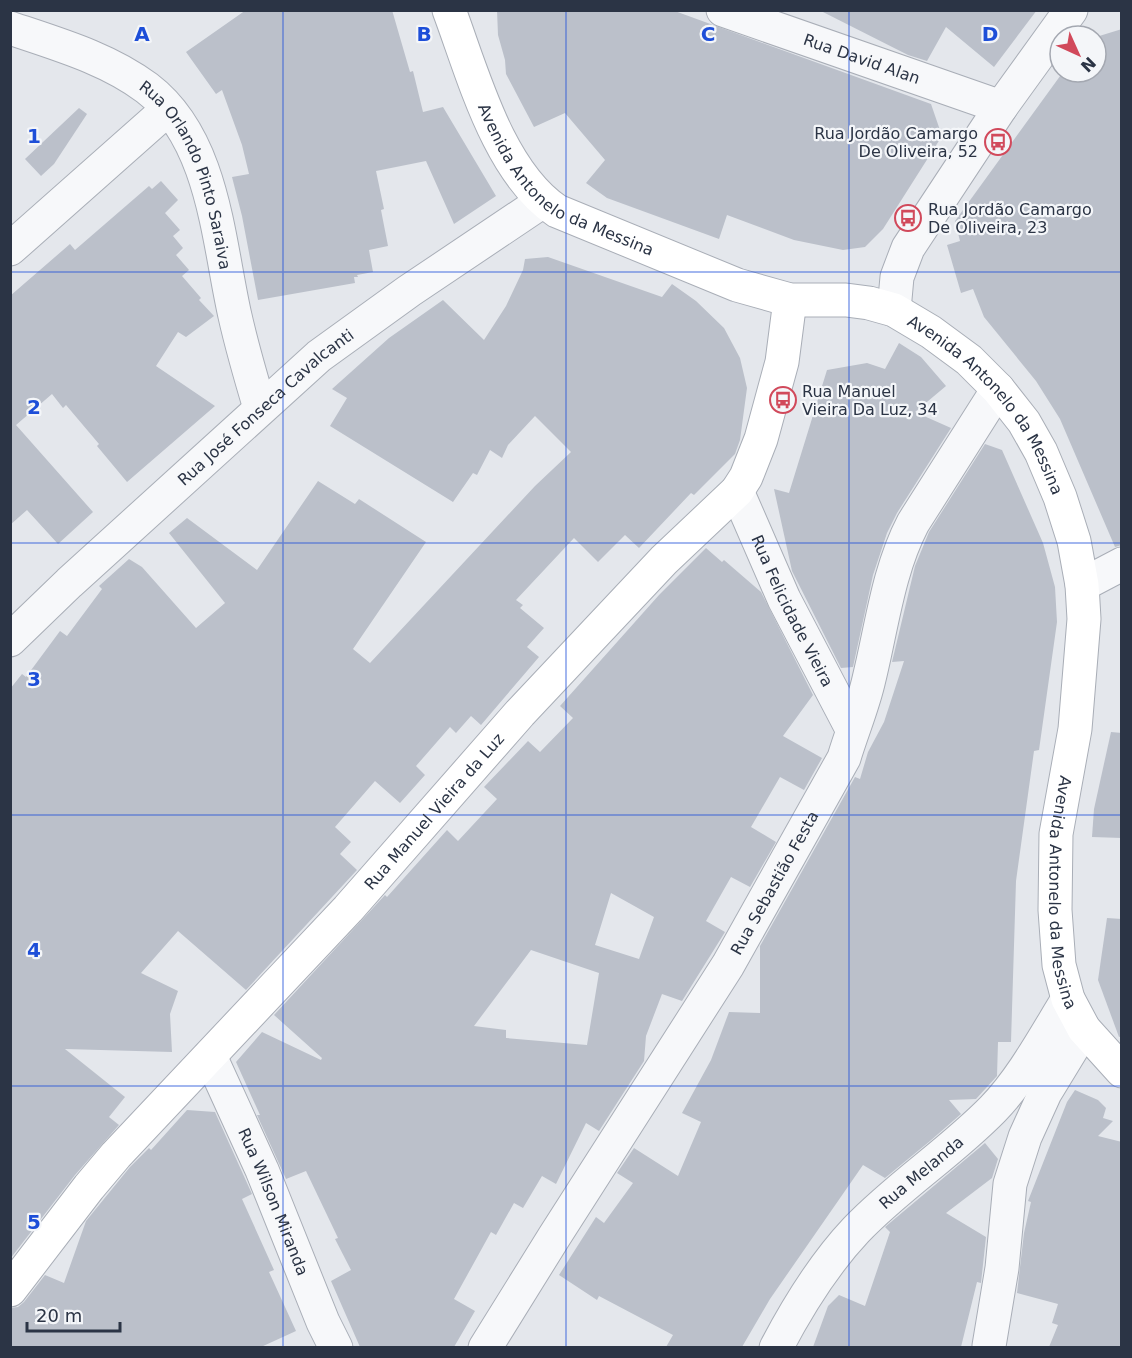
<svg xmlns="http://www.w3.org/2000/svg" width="1132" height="1358" font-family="'DejaVu Sans',sans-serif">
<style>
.building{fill:#bbc0ca;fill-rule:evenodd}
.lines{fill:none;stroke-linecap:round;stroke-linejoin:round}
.street-casing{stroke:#a9aeb7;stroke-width:35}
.secondary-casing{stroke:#a9aeb7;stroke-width:35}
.street{stroke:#f7f8fa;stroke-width:33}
.secondary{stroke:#fff;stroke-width:33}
.grid{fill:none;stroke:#1d4ed8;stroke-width:1.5;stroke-opacity:0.55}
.labels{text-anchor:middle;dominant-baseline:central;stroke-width:4.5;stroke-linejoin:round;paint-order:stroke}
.street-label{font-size:16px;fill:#2b3445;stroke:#f4f6f9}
.poi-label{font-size:16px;fill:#2b3445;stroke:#f4f6f9;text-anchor:start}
.grid-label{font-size:20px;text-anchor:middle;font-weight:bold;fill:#1d4ed8;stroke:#f4f6f9;stroke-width:4.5;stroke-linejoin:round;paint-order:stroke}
</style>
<rect width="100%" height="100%" fill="#e4e7ec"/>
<g class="building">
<polygon points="246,10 392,10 410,72 413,71 423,112 443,107 496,196 454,224 426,161 376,171 384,209 381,210 388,246 369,250 373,272 357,275 358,277 354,277 355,283 258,300 242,216 232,177 249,174 242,145 222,90 216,94 186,52"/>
<polygon points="497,10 672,10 931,104 942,136 883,229 865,247 843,250 794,240 727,215 719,239 607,198 586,183 605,160 565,113 534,127 506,74 505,60 498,35"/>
<polygon points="819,10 1037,10 994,67 946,27 927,61 908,55"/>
<polygon points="1122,29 1122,545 1115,547 1060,419 1036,381 984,317 973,289 961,293 947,245 960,241 955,221 1063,72 1096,72 1096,37"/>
<polygon points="79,108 87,114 54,164 41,176 25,159"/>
<polygon points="161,181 178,200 165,213 180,230 173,236 183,248 176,255 189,270 182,276 201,298 199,300 214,316 186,337 178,332 156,366 215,406 127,482 97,446 99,444 66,405 63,408 52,394 16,425 93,512 58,544 27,510 10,525 10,296 70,244 75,250 149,186 152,189"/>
<polygon points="548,257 662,297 672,284 696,301 724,328 740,358 747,388 740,440 735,454 694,495 691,493 639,548 625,535 598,562 574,538 516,600 523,605 520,608 544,628 527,647 539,657 481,725 471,716 456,733 450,727 416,766 425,775 400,803 375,781 335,827 351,842 340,854 357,870 246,990 178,931 141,973 178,991 170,1014 172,1052 65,1049 125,1097 109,1117 119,1125 75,1175 10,1259 10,689 22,674 26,677 60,631 67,636 102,589 99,586 129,559 142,567 196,628 225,603 169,533 187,518 257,570 318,481 355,504 359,499 426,542 353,649 370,663 535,486 571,452 535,416 508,445 502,458 490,450 477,475 473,473 453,502 330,426 347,398 332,389 389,338 443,300 484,340 506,306 523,270 525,259"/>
<polygon points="899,343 921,357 946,386 915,412 951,428 897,513 887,533 873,575 853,667 841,668 792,571 774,489 789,493 827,370 867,363 885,369"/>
<polygon points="985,444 1002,450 1043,543 1055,587 1057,622 1039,750 1034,751 1016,881 1011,1042 998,1042 997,1076 976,1099 949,1100 961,1114 930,1141 885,1178 863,1165 770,1299 742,1347 666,1347 673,1335 599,1296 597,1300 559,1275 596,1217 604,1223 633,1183 617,1173 634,1148 678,1176 701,1122 682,1113 711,1060 729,1012 760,1013 760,946 855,777 860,779 868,752 884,722 904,661 892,662 915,566 929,532"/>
<path d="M706,548l16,14 2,-2 37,32 52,103 -30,41 39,22 -18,32 -24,-13 -29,50 25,15 -26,45 -19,-10 -25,44 19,11 -43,69 -20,-7 -16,42 -2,25 -45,70 -13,-8 -30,61 -14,-8 -19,32 -9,-5 -18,32 -5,-3 -37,67 21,12 -21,36h-94l-29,-66 20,-11 -16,-31 3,-1 -32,-67 -20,8 -29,-64h3l-24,-53 26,-30 59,28 1,-2 -48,-43 111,-120 2,2 60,-67 11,11 39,-42 -13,-12 44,-46 12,11 33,-34 -13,-12 99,-111zM611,893l43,24 -15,42 -44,-14zM531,950l68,23 -12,72 -81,-7v-8l-32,-4z"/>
<polygon points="1111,732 1122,733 1122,838 1092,837 1094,809"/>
<polygon points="1107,918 1122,919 1122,1036 1119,1037 1098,980"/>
<polygon points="1075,1090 1098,1100 1106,1108 1103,1118 1113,1121 1098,1136 1122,1142 1122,1347 1049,1347 1058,1325 1052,1323 1058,1304 1017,1293 1024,1233 1031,1202 1028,1201 1067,1102"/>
<polygon points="187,1110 215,1112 252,1194 242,1199 274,1270 269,1272 296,1331 261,1347 10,1347 10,1308 18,1307 24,1302 45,1275 64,1283 86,1221 130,1167 149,1148 151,1150"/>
<polygon points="985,1143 998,1159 992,1178 946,1213 986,1237 981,1283 977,1282 961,1347 813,1347 828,1306 839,1295 865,1306 890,1232 885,1227"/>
</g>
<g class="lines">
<defs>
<g id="street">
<path id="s1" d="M723,10l278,97"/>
<path id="s2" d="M10,28c47,16 97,30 137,60 67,51 71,153 88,228 7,31 16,62 25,92"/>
<polyline points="10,249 168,109"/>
<polyline points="894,310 897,277 908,248 1001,107 1071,10"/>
<path id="s3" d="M737,491l47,108 68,130"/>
<polyline points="1082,585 1122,564"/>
<path id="s4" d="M10,640l59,-57 250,-227 90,-65 134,-90"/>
<path id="s5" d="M210,1056l52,114 61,152 13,26"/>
<polyline points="989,1346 1002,1268 1010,1184 1025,1137 1045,1093 1084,1029"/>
<path id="s6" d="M485,1348l69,-111 174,-272 116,-207c8,-27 19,-52 25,-79 13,-53 19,-108 44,-156l85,-134"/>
<path id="s7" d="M776,1348c22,-42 47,-83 80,-118 42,-44 94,-77 137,-121 30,-31 52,-73 75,-110"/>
</g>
<g id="secondary">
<path id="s8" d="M449,10c24,64 49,161 108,201l180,74 53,15h56l23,3 25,7 37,22 38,28 29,29 26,33 17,30 19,45 14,44 8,44 2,34 -9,110 -19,105 -1,76 4,55 9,34 16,30 38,42"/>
<path id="s9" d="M10,1290l79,-103 27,-32 232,-246 172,-196 144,-153 73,-69 9,-14 15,-38 21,-77 8,-62"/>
</g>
</defs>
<use href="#street" class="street-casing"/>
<use href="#secondary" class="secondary-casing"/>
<use href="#street" class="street"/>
<use href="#secondary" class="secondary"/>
</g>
<path class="grid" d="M283,10v1338M566,10v1338M849,10v1338M10,272h1112M10,543h1112M10,815h1112M10,1086h1112"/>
<defs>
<symbol id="bus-ring" viewBox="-11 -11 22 22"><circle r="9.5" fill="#f4f6f9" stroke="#d1495b" stroke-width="1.5"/><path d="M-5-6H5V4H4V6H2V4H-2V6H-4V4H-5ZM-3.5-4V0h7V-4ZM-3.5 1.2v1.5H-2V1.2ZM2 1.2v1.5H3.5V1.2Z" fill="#d1495b"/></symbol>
</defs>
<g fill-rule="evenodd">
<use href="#bus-ring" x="983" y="127" width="30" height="30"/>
<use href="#bus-ring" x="893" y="203" width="30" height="30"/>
<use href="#bus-ring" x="768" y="385" width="30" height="30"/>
</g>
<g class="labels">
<g class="street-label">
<text stroke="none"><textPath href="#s1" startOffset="147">Rua David Alan</textPath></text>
<text stroke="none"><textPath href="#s8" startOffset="218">Avenida Antonelo da Messina</textPath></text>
<text stroke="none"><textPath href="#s2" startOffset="248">Rua Orlando Pinto Saraiva</textPath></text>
<text stroke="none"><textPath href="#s4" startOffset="346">Rua José Fonseca Cavalcanti</textPath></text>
<text stroke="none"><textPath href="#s8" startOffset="722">Avenida Antonelo da Messina</textPath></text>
<text stroke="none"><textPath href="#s3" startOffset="132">Rua Felicidade Vieira</textPath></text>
<text stroke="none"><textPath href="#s9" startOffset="640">Rua Manuel Vieira da Luz</textPath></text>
<text stroke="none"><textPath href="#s6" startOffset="548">Rua Sebastião Festa</textPath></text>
<text stroke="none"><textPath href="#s8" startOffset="1244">Avenida Antonelo da Messina</textPath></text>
<text stroke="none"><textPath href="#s7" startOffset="230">Rua Melanda</textPath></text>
<text stroke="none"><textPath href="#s5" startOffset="159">Rua Wilson Miranda</textPath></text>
</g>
<g class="poi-label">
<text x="978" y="133" text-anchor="end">Rua Jordão Camargo<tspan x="978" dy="18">De Oliveira, 52</tspan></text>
<text x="928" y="209">Rua Jordão Camargo<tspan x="928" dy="18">De Oliveira, 23</tspan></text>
<text x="802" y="391">Rua Manuel<tspan x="802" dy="18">Vieira Da Luz, 34</tspan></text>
</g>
</g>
<g class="grid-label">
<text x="142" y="41">A</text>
<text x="424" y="41">B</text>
<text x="708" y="41">C</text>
<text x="990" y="41">D</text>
<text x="34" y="143">1</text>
<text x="34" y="414">2</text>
<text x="34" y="686">3</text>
<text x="34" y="957">4</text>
<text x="34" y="1229">5</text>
</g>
<rect width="1132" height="1358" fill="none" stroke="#2b3445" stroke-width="24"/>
<g transform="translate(1078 54) rotate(135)"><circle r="28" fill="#f4f6f9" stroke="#a4a8b1" stroke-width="1.5"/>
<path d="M0-4.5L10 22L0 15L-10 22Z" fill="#d1495b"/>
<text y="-9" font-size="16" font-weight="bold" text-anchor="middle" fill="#2b3445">N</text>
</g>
<path d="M27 1322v9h93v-9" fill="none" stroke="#2b3445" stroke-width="3"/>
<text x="36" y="1322" font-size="18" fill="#2b3445" stroke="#f4f6f9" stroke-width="4.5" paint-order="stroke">20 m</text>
</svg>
